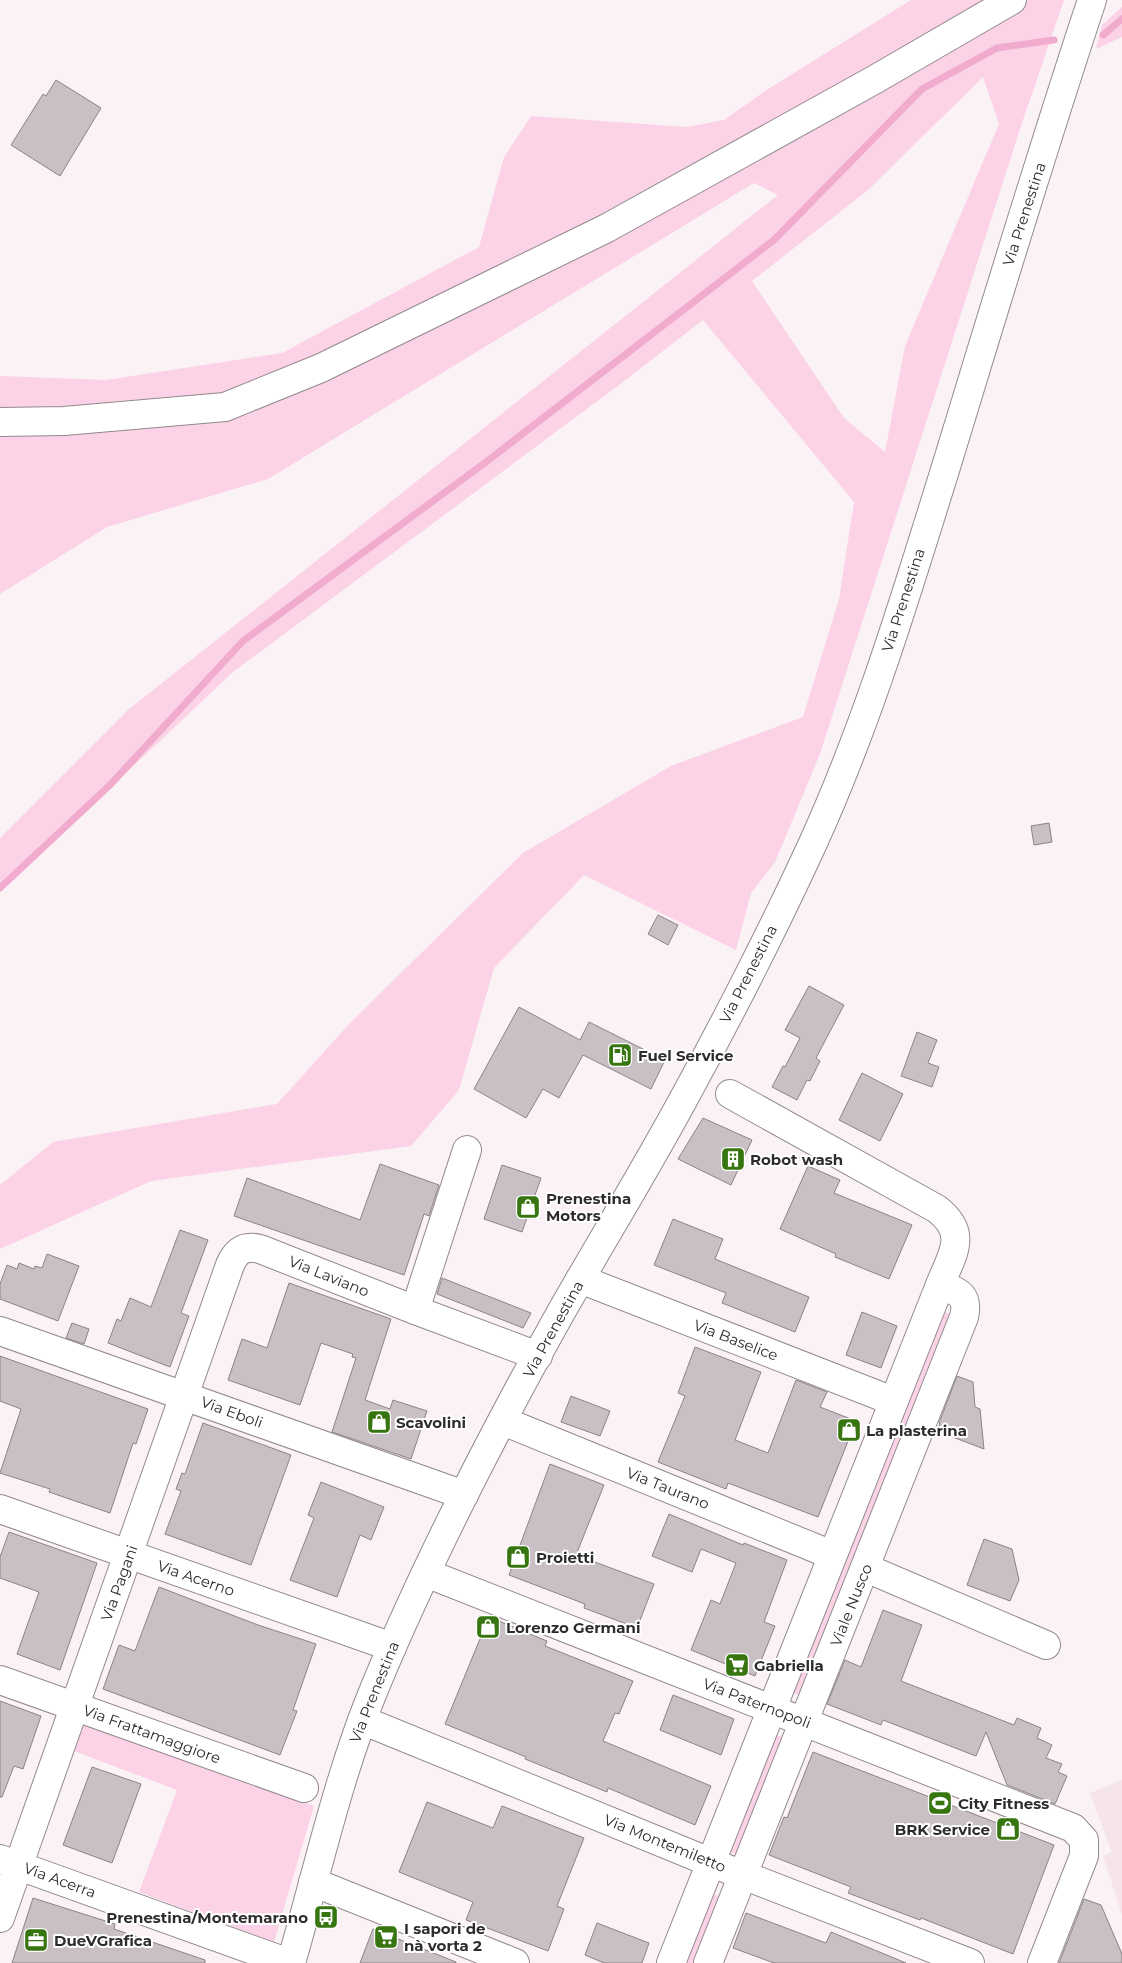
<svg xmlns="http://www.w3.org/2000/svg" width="1122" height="1963" font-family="Montserrat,sans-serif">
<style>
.built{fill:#f5e4ec}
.green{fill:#fbd2e6;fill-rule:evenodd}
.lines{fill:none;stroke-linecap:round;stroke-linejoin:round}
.stream{stroke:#f0abce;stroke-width:7}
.building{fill:#c8c0c4;stroke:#8b8387}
.minor-casing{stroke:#928a8d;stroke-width:30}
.major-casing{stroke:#928a8d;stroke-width:30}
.minor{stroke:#fff;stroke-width:28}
.major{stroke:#fff;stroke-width:28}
.labels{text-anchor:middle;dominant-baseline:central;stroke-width:4;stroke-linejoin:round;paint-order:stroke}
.street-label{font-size:15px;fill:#2e2b2d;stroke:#fff}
.poi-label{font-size:15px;font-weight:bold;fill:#2e2b2d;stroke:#fff;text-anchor:start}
</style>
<rect width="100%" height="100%" fill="#fbf2f6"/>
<polygon class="built" points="1122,1780 1122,1915 1103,1856 1112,1852 1090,1793"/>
<g class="green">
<path d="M911,0h153l-43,126 -201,628 -45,108 -24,31 -15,57 -152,-75 -90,93 -35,122 -48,56 -260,35 -151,68v-64l53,-43 224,-38 73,-81 173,-170 148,-87 132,-49 36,-118 15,-97 -151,-182 -80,62 -390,290 -233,220v-54l128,-128 650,-515 -24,-12 -486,296 -161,48 -107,67v-218l106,4 176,-27 197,-106 25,-90 27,-41 156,11 37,-7 41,-29zM983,77l16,47 -94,222 -20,106 -41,-34 -92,-137 116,-91z"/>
<polygon points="1122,7 1122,37 1096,49 1102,25"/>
<polygon points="937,1309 950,1314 801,1696 787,1690"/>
<polygon points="81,1718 314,1806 274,1942 139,1892 177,1790 69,1749"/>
<polygon points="771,1733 784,1738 738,1855 725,1850"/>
<polygon points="708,1892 722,1897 696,1963 680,1963"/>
</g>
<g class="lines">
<g class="stream">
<polyline points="1103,35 1122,19"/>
<polyline points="0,888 110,785 243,641 486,462 774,240 922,89 997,48 1054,40"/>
</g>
</g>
<g class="building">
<polygon points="56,80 101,108 60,176 11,145 43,94 46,96"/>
<polygon points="1049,823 1052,842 1034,845 1031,826"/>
<polygon points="658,915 678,925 668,945 648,934"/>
<polygon points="809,986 844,1005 816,1058 820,1061 810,1081 807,1080 797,1100 772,1087 783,1066 785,1067 800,1038 785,1030"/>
<polygon points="519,1007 580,1040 589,1022 665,1060 651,1089 583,1055 559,1098 543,1089 526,1118 474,1089"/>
<polygon points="917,1032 937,1040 928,1063 939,1067 932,1087 901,1076"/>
<polygon points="862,1073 903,1094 880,1141 839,1120"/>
<polygon points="703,1118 752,1140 731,1185 678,1159"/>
<polygon points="380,1164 439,1185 429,1216 424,1214 404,1275 234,1216 247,1178 360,1220"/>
<polygon points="502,1165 541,1178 522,1232 484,1219"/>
<polygon points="808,1166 840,1180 834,1193 912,1225 889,1279 835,1257 836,1254 780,1229"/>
<polygon points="673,1219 723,1239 715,1259 809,1297 795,1332 722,1303 726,1293 654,1265"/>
<polygon points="180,1230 208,1240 181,1313 189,1316 170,1367 108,1343 117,1319 121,1321 130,1298 151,1307"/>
<polygon points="47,1254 79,1266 58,1321 0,1299 0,1284 7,1265 17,1269 19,1263 34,1269 35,1266 42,1268"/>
<polygon points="442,1278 531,1313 523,1328 437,1294"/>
<polygon points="289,1283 391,1319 365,1400 390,1409 393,1400 427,1411 411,1459 332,1432 356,1358 352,1357 353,1354 321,1343 300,1405 228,1380 242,1339 267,1348"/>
<polygon points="862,1312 897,1326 881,1368 846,1355"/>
<polygon points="72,1323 89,1329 84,1344 66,1338"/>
<polygon points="695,1347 761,1372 735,1440 768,1453 796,1380 827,1392 820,1407 856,1421 818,1517 728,1483 726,1489 658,1462 685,1396 678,1393"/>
<polygon points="0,1356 148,1409 136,1444 133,1443 110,1513 49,1492 50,1489 0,1473 21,1409 0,1401"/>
<polygon points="957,1376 973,1382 975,1407 980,1409 984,1449 937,1431 940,1424 939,1423"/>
<polygon points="571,1396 610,1411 600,1436 561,1422"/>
<polygon points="203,1423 291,1455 251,1565 165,1534 181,1491 176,1489 182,1473 185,1474"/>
<polygon points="550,1464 604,1485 576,1555 654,1584 637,1628 584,1608 585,1604 509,1575"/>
<polygon points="321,1482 384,1507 371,1540 360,1535 337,1597 290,1580 314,1518 308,1515"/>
<polygon points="669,1514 743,1545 744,1543 787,1560 764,1622 775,1626 755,1676 691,1650 711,1600 720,1604 736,1563 701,1549 692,1572 652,1556"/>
<polygon points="9,1532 97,1563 60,1670 17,1654 39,1592 0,1578 0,1557"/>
<polygon points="984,1539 1012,1549 1019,1580 1010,1601 967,1585"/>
<polygon points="159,1587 258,1625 316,1644 293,1710 297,1711 280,1755 103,1689 119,1645 135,1651"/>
<polygon points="883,1610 922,1625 901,1681 1014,1725 1017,1718 1041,1728 1037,1738 1052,1745 1046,1758 1062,1764 1058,1772 1067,1776 1055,1804 1007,1785 986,1732 976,1756 883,1720 881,1725 827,1704 845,1660 861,1667"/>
<polygon points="489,1617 547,1641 545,1646 633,1681 619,1714 615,1713 603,1741 711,1786 695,1825 608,1788 607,1792 525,1759 526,1757 445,1724"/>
<polygon points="673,1695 734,1719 721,1755 660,1730"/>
<polygon points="0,1701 41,1716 23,1769 14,1766 2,1797 0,1797"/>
<polygon points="813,1752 1054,1845 1013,1954 921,1918 920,1920 848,1893 851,1887 769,1855 784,1817 787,1818"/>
<polygon points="92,1767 141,1784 112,1863 63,1845"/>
<polygon points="427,1802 493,1828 502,1806 584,1838 557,1906 564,1909 548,1951 466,1920 473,1902 399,1872"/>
<polygon points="33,1898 115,1924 114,1929 205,1960 205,1963 12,1963"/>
<polygon points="1084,1899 1101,1905 1122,1954 1122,1963 1059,1963"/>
<polygon points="746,1913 826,1943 831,1932 906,1963 774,1963 733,1948"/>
<polygon points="597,1923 649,1943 642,1963 604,1963 585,1955"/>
<polygon points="373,1929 456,1962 456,1963 360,1963"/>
</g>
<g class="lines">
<defs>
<g id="minor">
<polyline points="0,422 64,421 225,407 321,368 607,228 874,80 1012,0"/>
<polyline points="580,1279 893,1401"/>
<polyline points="415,1310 467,1150"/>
<polyline points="0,1331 464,1495"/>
<polyline points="503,1421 832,1555"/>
<polyline points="0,1509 392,1647"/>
<polyline points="866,1568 1046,1645"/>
<polyline points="426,1573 1073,1828 1084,1840 1084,1856 1042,1963"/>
<polyline points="0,1680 304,1788"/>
<polyline points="362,1720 712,1863 970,1963"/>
<polyline points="0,1859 289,1963"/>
<polyline points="313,1882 515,1963"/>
<path d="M0,1918l230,-653c6,-14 14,-20 30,-16l155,61 123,46"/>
<path d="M671,1963l269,-678c12,-31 29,-51 -3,-76l-207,-115"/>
<path d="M708,1963l256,-646c5,-22 -5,-25 -24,-32"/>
</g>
<path id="major" d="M291,1963c27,-93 47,-187 84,-276 53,-128 118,-253 185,-373 41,-72 84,-142 123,-214 46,-84 90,-170 130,-257 55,-121 93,-248 132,-373 48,-157 95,-314 147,-470"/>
</defs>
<use href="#minor" class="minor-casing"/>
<use href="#major" class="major-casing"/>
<use href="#minor" class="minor"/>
<use href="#major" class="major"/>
</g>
<defs>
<symbol id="fuel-square" viewBox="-11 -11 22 22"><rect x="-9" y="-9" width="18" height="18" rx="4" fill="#367510" stroke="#fff"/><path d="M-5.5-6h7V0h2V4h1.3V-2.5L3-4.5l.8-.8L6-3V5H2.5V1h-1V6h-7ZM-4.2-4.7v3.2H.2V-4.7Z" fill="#fff"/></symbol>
<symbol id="building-square" viewBox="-11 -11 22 22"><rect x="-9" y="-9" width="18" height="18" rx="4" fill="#367510" stroke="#fff"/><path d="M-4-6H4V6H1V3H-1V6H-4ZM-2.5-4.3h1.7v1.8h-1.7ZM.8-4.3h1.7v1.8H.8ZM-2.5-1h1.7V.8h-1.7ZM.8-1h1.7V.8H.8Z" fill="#fff"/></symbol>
<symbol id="shop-square" viewBox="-11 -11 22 22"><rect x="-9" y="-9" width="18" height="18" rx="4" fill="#367510" stroke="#fff"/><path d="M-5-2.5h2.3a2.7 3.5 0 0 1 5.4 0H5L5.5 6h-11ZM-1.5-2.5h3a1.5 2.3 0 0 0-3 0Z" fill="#fff"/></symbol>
<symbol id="supermarket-square" viewBox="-11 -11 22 22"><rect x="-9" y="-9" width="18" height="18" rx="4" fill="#367510" stroke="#fff"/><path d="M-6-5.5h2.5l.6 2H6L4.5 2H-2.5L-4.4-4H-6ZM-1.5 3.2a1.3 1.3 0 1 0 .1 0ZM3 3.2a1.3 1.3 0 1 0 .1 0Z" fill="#fff"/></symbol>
<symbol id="stadium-square" viewBox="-11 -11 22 22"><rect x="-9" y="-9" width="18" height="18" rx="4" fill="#367510" stroke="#fff"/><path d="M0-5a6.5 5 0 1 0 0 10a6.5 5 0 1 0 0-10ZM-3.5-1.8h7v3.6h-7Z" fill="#fff"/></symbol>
<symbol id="bus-square" viewBox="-11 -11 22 22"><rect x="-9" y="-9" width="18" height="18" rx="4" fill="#367510" stroke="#fff"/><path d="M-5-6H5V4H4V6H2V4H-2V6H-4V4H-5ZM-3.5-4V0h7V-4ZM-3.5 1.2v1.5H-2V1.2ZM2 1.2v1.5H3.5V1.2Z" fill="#fff"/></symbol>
<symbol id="office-square" viewBox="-11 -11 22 22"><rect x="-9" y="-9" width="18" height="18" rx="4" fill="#367510" stroke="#fff"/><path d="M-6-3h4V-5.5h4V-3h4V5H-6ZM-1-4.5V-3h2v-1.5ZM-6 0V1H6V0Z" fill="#fff"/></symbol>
</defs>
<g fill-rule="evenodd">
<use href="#fuel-square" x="606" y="1041" width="28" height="28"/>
<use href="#building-square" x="719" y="1145" width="28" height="28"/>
<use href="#shop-square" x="514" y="1193" width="28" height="28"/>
<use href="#shop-square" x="365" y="1408" width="28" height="28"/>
<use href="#shop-square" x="835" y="1416" width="28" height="28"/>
<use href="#shop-square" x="504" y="1543" width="28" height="28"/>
<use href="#shop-square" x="474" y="1613" width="28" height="28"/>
<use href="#supermarket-square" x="723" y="1651" width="28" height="28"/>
<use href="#stadium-square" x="926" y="1789" width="28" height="28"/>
<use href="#shop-square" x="994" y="1815" width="28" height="28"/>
<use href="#bus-square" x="312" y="1903" width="28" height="28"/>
<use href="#supermarket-square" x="372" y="1923" width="28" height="28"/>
<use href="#office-square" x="22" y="1926" width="28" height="28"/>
</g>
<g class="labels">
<g class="street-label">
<text transform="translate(1024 214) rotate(-72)">Via Prenestina</text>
<text transform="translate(903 600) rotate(-72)">Via Prenestina</text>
<text transform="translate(748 974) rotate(-63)">Via Prenestina</text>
<text transform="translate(329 1276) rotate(22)">Via Laviano</text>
<text transform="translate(553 1329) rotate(-61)">Via Prenestina</text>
<text transform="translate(736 1340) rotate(21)">Via Baselice</text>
<text transform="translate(232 1412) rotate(20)">Via Eboli</text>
<text transform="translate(668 1488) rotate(22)">Via Taurano</text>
<text transform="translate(196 1578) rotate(19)">Via Acerno</text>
<text transform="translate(119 1583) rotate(-70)">Via Pagani</text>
<text transform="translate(851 1605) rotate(-68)">Viale Nusco</text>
<text transform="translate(374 1692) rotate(-68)">Via Prenestina</text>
<text transform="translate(757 1703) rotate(21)">Via Paternopoli</text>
<text transform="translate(152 1734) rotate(20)">Via Frattamaggiore</text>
<text transform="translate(665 1843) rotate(22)">Via Montemiletto</text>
<text transform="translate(60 1880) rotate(20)">Via Acerra</text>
</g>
<g class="poi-label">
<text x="638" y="1055">Fuel Service</text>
<text x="750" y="1159">Robot wash</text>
<text x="546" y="1198">Prenestina<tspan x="546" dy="17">Motors</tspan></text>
<text x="396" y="1422">Scavolini</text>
<text x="866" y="1430">La plasterina</text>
<text x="536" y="1557">Proietti</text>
<text x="506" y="1627">Lorenzo Germani</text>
<text x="754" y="1665">Gabriella</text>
<text x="958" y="1803">City Fitness</text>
<text x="990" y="1829" text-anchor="end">BRK Service</text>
<text x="308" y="1917" text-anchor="end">Prenestina/Montemarano</text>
<text x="404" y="1928">I sapori de<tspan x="404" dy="17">nà vorta 2</tspan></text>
<text x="54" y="1940">DueVGrafica</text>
</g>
</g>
</svg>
